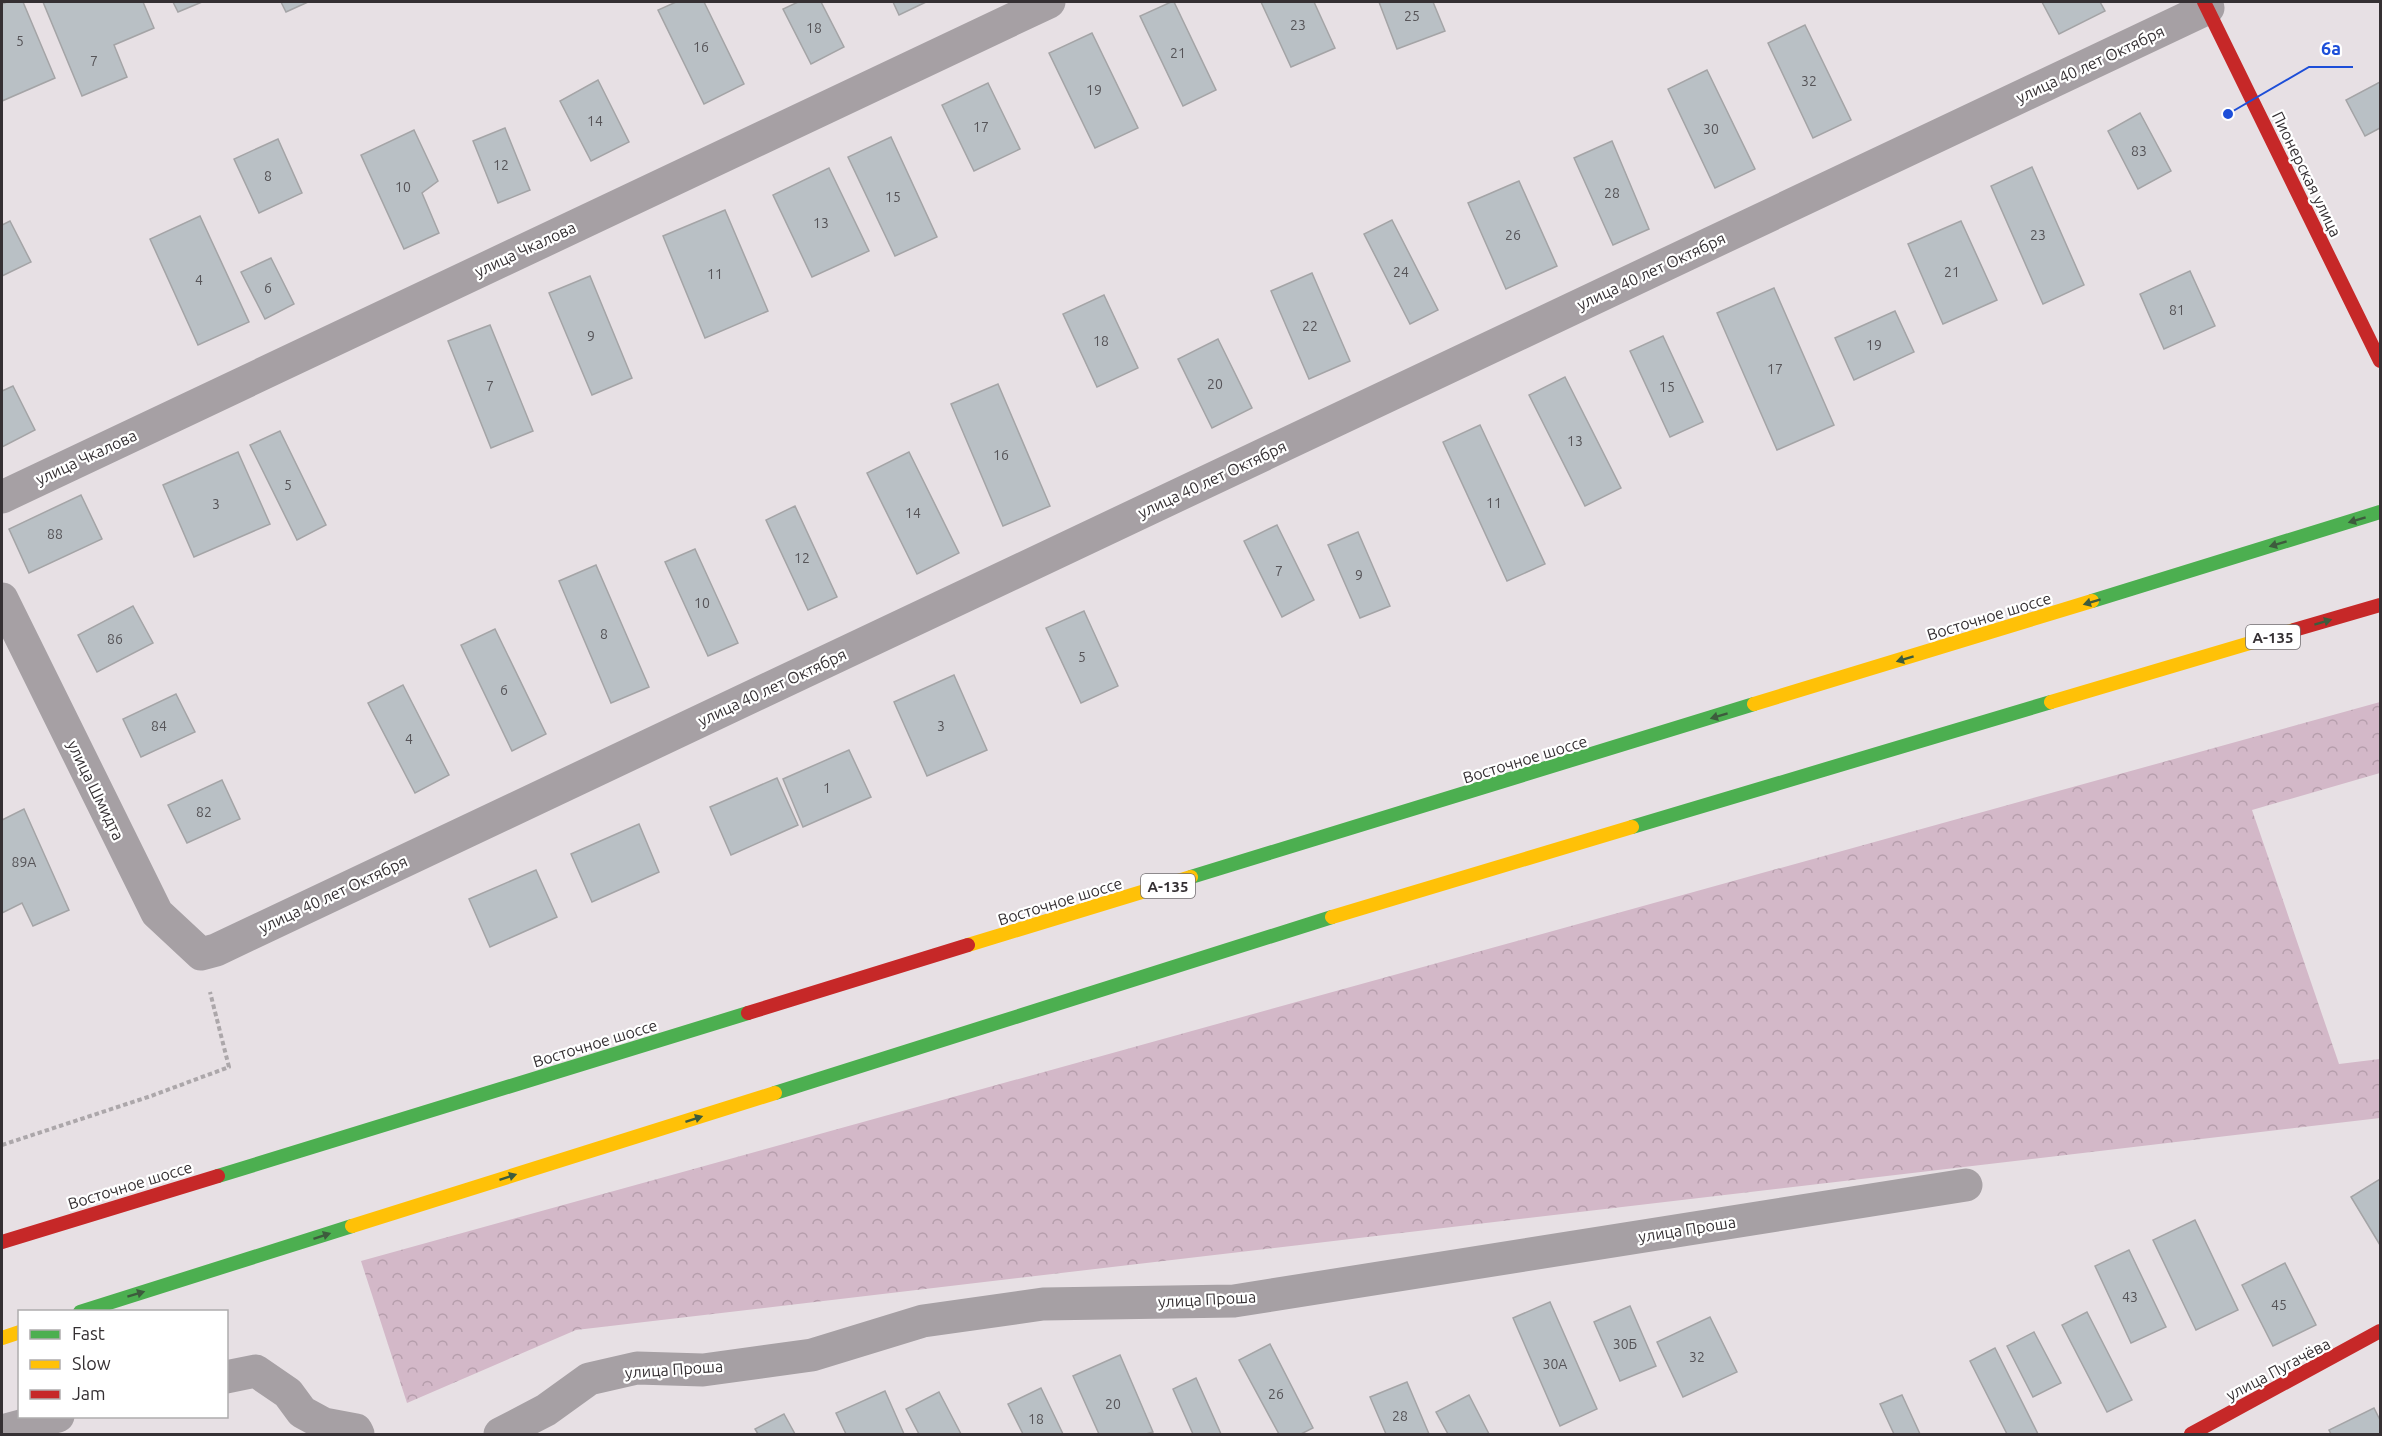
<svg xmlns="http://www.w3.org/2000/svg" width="2382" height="1436" font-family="Ubuntu,sans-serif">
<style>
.forest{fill:url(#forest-crowns)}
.building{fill:#b9c0c5;stroke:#a4a4a6;stroke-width:1.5}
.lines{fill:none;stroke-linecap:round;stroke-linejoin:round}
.path{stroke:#aca7aa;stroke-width:4;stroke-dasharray:4.5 3;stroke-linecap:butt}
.street{stroke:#a6a0a4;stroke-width:33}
.fast{stroke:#4caf50;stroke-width:14}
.slow{stroke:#ffc107;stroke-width:14}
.jam{stroke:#c62828;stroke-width:14}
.oneway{fill:#3d5c3d}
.labels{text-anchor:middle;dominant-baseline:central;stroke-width:4.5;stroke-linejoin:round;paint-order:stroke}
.number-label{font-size:14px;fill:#565458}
.shield{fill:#fff;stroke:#726e70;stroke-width:1.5}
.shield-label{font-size:15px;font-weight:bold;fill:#353033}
.street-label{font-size:16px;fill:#353033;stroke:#fff}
.leader{fill:none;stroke:#1d4ed8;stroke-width:2}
.callout-dot{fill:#1d4ed8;stroke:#fff;stroke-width:2}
.callout-label{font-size:18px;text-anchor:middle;font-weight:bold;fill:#1d4ed8;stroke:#fff;stroke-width:4.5;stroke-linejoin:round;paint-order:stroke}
</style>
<defs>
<pattern id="forest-crowns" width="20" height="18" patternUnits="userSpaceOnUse" patternTransform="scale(1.5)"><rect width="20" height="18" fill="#d3b8c8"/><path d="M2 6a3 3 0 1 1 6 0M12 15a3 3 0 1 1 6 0" fill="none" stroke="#b69eac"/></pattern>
</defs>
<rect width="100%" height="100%" fill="#e7e0e4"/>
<polygon class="forest" points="2380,702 2380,773 2252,810 2339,1064 2380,1059 2380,1118 576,1330 407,1403 361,1261"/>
<g class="building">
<polygon points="7,2 23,2 55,78 2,101 2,4"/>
<polygon points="43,2 143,2 154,28 114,45 127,77 82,96"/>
<polygon points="173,2 202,2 178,12"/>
<polygon points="281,2 308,2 286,12"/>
<polygon points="676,2 704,2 744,84 704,104 658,10"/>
<polygon points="798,2 821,2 844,47 811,64 783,9"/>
<polygon points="893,2 926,2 899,15"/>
<polygon points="1171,2 1174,2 1216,90 1183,106 1140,16"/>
<polygon points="1261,2 1314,2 1335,48 1291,67"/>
<polygon points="1379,2 1433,2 1445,31 1397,49"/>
<polygon points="2042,2 2100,2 2105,11 2059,34"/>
<polygon points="1805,25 1851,120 1813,138 1768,43"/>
<polygon points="1092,33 1138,128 1095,148 1049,53"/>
<polygon points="1707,70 1755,169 1715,188 1668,89"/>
<polygon points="598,80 629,142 591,161 560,101"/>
<polygon points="2380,82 2380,128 2365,136 2346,100"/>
<polygon points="988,83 1020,149 974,171 942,105"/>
<polygon points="2140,113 2171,171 2138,189 2108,131"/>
<polygon points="505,128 530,190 498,203 473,141"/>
<polygon points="414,130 438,181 422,193 439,233 404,249 361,155"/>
<polygon points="891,137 937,237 895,256 848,157"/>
<polygon points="278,139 302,193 259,213 234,159"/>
<polygon points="1612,141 1649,229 1613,245 1574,158"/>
<polygon points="2032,167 2084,285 2043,304 1991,186"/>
<polygon points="829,168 869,251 812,277 773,195"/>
<polygon points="1519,181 1557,266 1506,289 1468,203"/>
<polygon points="725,210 768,311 705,338 663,236"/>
<polygon points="200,216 249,322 198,345 150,239"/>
<polygon points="1392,220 1438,310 1410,324 1364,234"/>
<polygon points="10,221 31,262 2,276 2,225"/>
<polygon points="1961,221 1997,300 1943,324 1908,244"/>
<polygon points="271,258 294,304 265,319 241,272"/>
<polygon points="2190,271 2215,326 2164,349 2140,294"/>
<polygon points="1312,273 1350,361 1309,379 1271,291"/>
<polygon points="590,276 632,378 592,395 549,293"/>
<polygon points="1774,288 1834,425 1777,450 1717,313"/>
<polygon points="1104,295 1138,368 1097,387 1063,314"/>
<polygon points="1895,311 1914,352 1854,380 1835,338"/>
<polygon points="490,325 533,431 491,448 448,341"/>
<polygon points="1663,336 1703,422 1670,437 1630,351"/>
<polygon points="1218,339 1252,408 1212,428 1178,359"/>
<polygon points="1565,377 1621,488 1585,506 1529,395"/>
<polygon points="998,384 1050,506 1003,526 951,404"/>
<polygon points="13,386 35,430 2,447 2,391"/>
<polygon points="1480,425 1545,564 1507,581 1443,442"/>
<polygon points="280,431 326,525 297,540 250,445"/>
<polygon points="238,452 270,524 194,557 163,485"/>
<polygon points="909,452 959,553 917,574 867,473"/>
<polygon points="81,495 102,539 29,573 9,529"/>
<polygon points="795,506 837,597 808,610 766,520"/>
<polygon points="1277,525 1314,600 1282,617 1244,541"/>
<polygon points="1358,532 1390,606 1360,618 1328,545"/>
<polygon points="695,549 738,643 708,656 665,562"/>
<polygon points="596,565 649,687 611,703 559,581"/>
<polygon points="133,606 153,643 97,672 78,635"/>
<polygon points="1084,611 1118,686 1081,703 1046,628"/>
<polygon points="495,629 546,734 512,751 461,645"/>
<polygon points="954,675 987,750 927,776 894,702"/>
<polygon points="403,685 449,775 415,793 368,703"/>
<polygon points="176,694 195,732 141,757 123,719"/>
<polygon points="849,750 871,797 803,827 783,779"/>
<polygon points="777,778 798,825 731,855 710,807"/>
<polygon points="222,780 240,819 187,843 168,805"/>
<polygon points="24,809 69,910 33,926 22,903 2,913 2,820"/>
<polygon points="639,824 659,872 592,902 571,854"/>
<polygon points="536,870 557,917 490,947 469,899"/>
<polygon points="2380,1179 2380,1245 2351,1197"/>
<polygon points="2195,1220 2238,1310 2196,1330 2153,1240"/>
<polygon points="2129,1250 2166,1327 2131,1343 2095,1266"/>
<polygon points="2285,1263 2316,1325 2273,1346 2242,1285"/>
<polygon points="1550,1302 1597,1409 1560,1426 1513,1318"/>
<polygon points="1630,1306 1656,1366 1620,1381 1594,1322"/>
<polygon points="2087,1312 2132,1400 2107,1412 2062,1325"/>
<polygon points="1710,1317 1737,1372 1683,1397 1657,1342"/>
<polygon points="2034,1332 2061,1383 2033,1397 2007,1346"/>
<polygon points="1270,1344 1313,1428 1301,1434 1279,1434 1239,1360"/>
<polygon points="1995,1348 2038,1434 2007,1434 1970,1361"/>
<polygon points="1120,1355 1153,1432 1146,1434 1099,1434 1073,1376"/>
<polygon points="1196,1378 1221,1434 1193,1434 1173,1389"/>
<polygon points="1407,1382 1429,1434 1386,1434 1370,1397"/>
<polygon points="1041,1388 1063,1434 1023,1434 1008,1404"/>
<polygon points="885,1391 904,1434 846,1434 836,1413"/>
<polygon points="939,1392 961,1434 919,1434 906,1409"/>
<polygon points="1469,1395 1489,1434 1448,1434 1436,1412"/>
<polygon points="1902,1395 1920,1434 1894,1434 1880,1404"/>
<polygon points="2374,1408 2380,1420 2380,1434 2331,1434 2329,1430"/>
<polygon points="784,1414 795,1434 758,1434 755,1429"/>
</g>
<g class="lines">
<polyline class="path" points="2,1145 151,1096 229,1067 210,992"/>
<g class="street">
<polyline points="2,497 1049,2"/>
<polyline points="2,599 157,913 201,954 216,950 2208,8"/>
<polyline points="226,1377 256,1371 288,1393 302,1412 324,1424 356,1430 358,1434"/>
<polyline points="2,1431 58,1416"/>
<polyline points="500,1434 546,1410 589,1379 637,1368 703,1370 812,1355 923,1321 1043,1304 1234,1301 1966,1185"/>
</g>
<g class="fast">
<polyline points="2092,601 2380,512"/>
<polyline points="1632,827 2051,702"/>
<polyline points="1191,877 1754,704"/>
<polyline points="775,1093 1332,917"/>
<polyline points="218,1176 748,1013"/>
<polyline points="80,1312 352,1226"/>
</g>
<g class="slow">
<polyline points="2051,702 2294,630"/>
<polyline points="1754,704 2092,601"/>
<polyline points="1332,917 1632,827"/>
<polyline points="968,945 1191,877"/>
<polyline points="352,1226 775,1093"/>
<polyline points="2,1338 20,1332"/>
</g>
<g class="jam">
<polyline points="2204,2 2380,361"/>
<polyline points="2294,630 2380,605"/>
<polyline points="748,1013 968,945"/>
<polyline points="2,1242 218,1176"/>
<polyline points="2191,1434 2380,1331"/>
</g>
</g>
<defs><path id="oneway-solid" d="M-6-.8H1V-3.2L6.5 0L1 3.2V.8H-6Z" transform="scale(1.5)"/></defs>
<g class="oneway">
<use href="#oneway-solid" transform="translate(2357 520) rotate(163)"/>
<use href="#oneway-solid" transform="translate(2278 544) rotate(163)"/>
<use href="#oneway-solid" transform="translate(2092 602) rotate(163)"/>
<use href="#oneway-solid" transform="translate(2323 622) rotate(-17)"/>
<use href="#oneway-solid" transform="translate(1905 659) rotate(163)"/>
<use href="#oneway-solid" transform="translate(1719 716) rotate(163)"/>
<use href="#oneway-solid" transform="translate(694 1119) rotate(-18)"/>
<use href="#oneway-solid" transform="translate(508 1177) rotate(-18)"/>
<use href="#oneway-solid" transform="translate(322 1236) rotate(-18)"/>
<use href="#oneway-solid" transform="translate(136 1294) rotate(-17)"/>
</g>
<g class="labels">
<g class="number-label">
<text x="1412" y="16">25</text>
<text x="1298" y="25">23</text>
<text x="814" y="28">18</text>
<text x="20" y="41">5</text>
<text x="701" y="47">16</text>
<text x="1178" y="53">21</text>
<text x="94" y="61">7</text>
<text x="1809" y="81">32</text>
<text x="1094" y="90">19</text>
<text x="595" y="121">14</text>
<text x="981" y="127">17</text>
<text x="1711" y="129">30</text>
<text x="2139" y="151">83</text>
<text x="501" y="165">12</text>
<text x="268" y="176">8</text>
<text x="403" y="187">10</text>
<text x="1612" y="193">28</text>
<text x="893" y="197">15</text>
<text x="821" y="223">13</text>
<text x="1513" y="235">26</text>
<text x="2038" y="235">23</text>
<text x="1401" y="272">24</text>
<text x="1952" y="272">21</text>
<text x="715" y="274">11</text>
<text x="199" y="280">4</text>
<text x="268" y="288">6</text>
<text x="2177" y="310">81</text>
<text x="1310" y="326">22</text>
<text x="591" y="336">9</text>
<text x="1101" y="341">18</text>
<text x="1874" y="345">19</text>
<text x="1775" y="369">17</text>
<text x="1215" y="384">20</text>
<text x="490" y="386">7</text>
<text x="1667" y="387">15</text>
<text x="1575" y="441">13</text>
<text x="1001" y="455">16</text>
<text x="288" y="485">5</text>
<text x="1494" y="503">11</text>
<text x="216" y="504">3</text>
<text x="913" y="513">14</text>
<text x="55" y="534">88</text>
<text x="802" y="558">12</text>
<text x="1279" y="571">7</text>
<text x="1359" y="575">9</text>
<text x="702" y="603">10</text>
<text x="604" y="634">8</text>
<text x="115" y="639">86</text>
<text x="1082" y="657">5</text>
<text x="504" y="690">6</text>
<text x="159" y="726">84</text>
<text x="941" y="726">3</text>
<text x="409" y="739">4</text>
<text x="827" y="788">1</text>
<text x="204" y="812">82</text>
<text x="24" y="862">89А</text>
<text x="2130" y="1297">43</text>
<text x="2279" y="1305">45</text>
<text x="1625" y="1344">30Б</text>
<text x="1697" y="1357">32</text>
<text x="1555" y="1364">30А</text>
<text x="1276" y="1394">26</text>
<text x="1113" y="1404">20</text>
<text x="1400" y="1416">28</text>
<text x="1036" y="1419">18</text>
</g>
<g class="shield">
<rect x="2246" y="625" width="54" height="24" rx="4.5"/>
<rect x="1141" y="874" width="54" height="24" rx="4.5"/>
</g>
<g class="shield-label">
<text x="2273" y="637">А-135</text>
<text x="1168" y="886">А-135</text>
</g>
<g class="street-label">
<text transform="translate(2090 64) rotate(-25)">улица 40 лет Октября</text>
<text transform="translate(2307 174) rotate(64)">Пионерская улица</text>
<text transform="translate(525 249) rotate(-25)">улица Чкалова</text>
<text transform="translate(1651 271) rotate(-25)">улица 40 лет Октября</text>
<text transform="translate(86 457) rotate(-25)">улица Чкалова</text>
<text transform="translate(1212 479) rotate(-25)">улица 40 лет Октября</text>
<text transform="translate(1989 616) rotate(-17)">Восточное шоссе</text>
<text transform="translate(772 687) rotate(-25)">улица 40 лет Октября</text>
<text transform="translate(1525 759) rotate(-17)">Восточное шоссе</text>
<text transform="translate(96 790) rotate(64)">улица Шмидта</text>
<text transform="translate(333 894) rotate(-25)">улица 40 лет Октября</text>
<text transform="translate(1060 901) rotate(-17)">Восточное шоссе</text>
<text transform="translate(595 1043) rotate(-17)">Восточное шоссе</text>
<text transform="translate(130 1185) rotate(-17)">Восточное шоссе</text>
<text transform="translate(1687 1229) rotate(-9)">улица Проша</text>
<text transform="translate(1207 1299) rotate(-3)">улица Проша</text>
<text transform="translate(674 1369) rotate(-4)">улица Проша</text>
<text transform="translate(2278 1369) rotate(-28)">улица Пугачёва</text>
</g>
</g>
<path class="leader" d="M2228 114L2309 67H2353"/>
<circle class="callout-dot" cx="2228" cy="114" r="6"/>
<g class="callout-label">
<text x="2331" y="55">6а</text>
</g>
<rect width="2382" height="1436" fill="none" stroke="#353033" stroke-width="6"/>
<rect x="18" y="1310" width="210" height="108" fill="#ffffff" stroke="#aeacad" stroke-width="1.5"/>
<rect x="30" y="1330" width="30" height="9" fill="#4caf50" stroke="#aeacad" stroke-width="1.5"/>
<text x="72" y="1340" font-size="18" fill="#353033">Fast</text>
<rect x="30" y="1360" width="30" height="9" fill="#ffc107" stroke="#aeacad" stroke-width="1.5"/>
<text x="72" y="1370" font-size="18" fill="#353033">Slow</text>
<rect x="30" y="1390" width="30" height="9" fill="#c62828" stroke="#aeacad" stroke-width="1.5"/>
<text x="72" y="1400" font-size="18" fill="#353033">Jam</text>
</svg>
